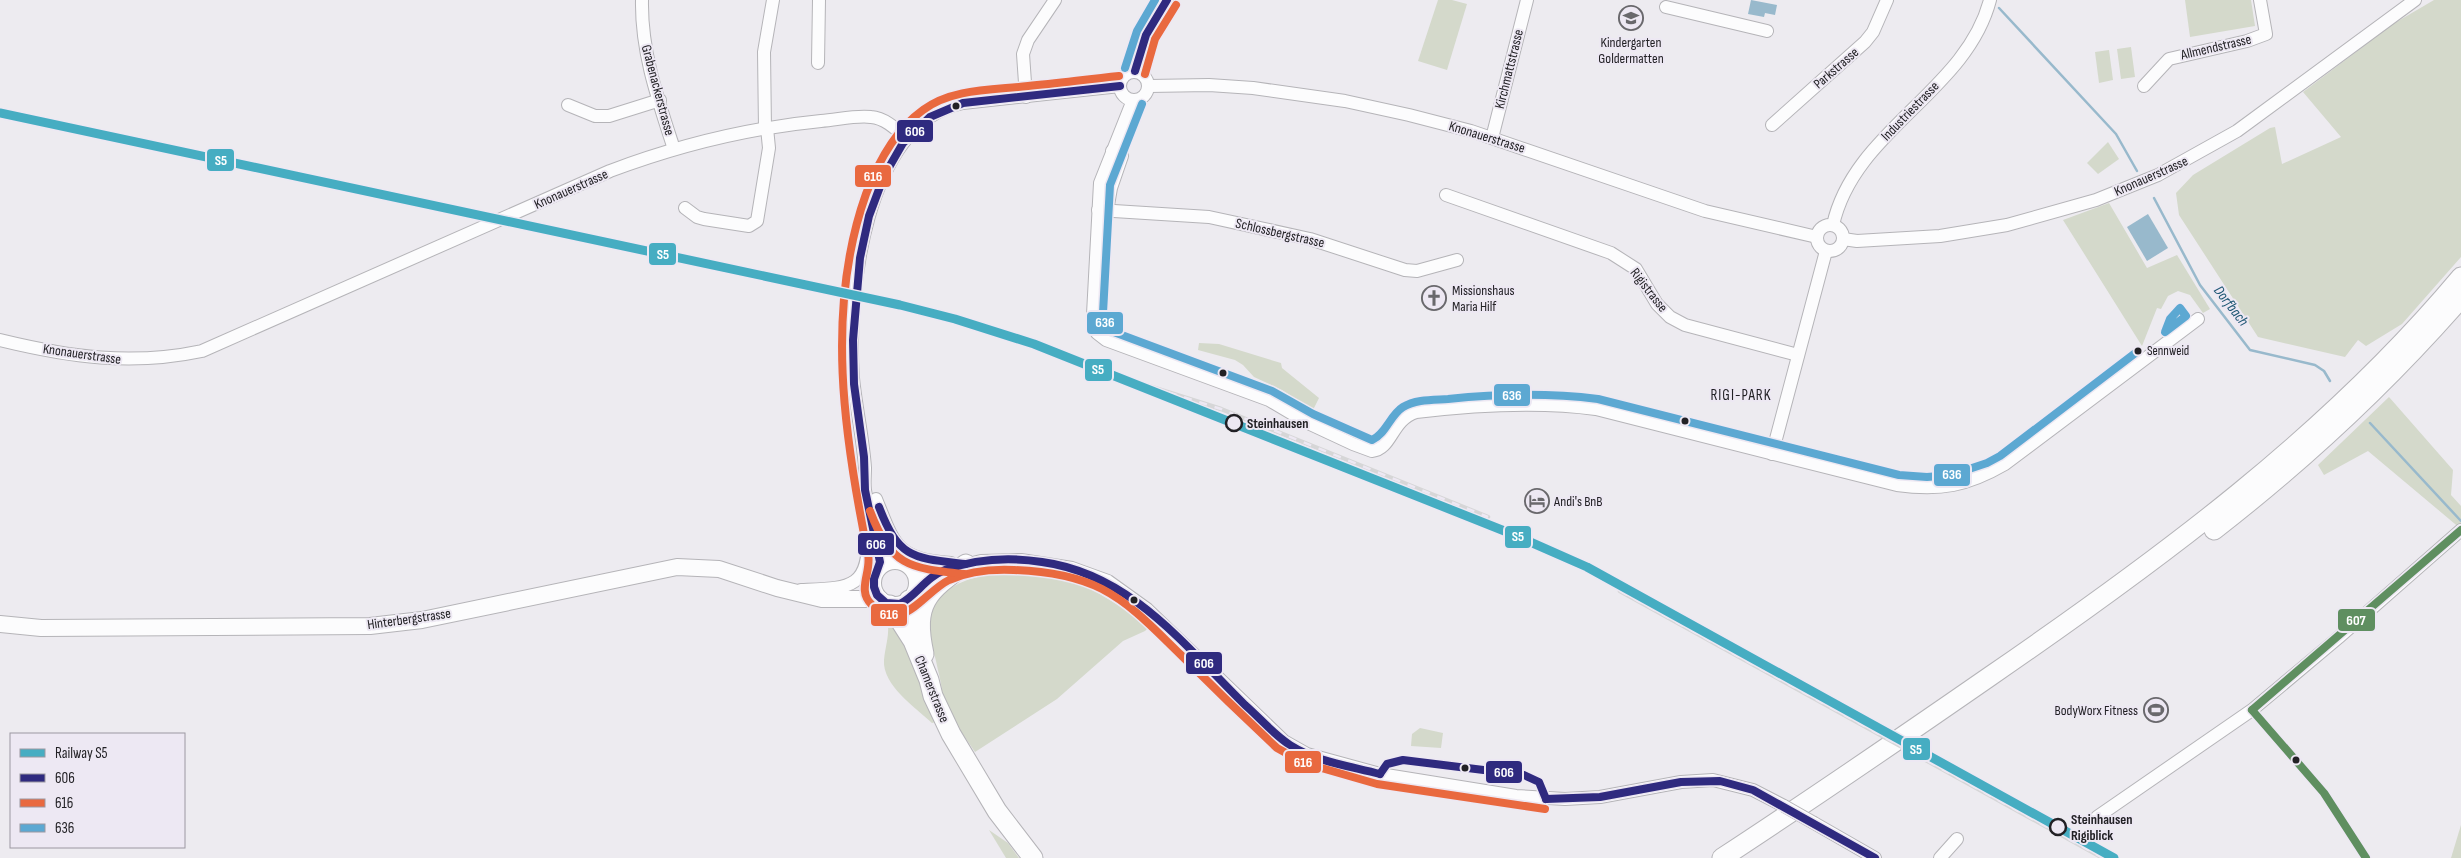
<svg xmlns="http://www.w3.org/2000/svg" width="2461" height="858" font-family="'Sofia Sans Condensed',sans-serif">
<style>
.green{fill:#d4d9cb}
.water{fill:#98b9cc}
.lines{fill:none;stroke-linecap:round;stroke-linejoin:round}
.stream{stroke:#98b9cc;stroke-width:2.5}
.minor-casing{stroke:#b5b4b8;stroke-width:14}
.major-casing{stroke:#b5b4b8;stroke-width:18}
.highway-casing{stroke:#b5b4b8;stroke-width:21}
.minor{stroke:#fcfcfd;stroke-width:12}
.major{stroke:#fcfcfd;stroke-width:16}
.highway{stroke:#fcfcfd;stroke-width:19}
.rail-casing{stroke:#d6d6d7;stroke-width:4.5}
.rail{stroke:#ede8f3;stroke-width:2.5;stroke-dasharray:8;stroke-linecap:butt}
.minor-bridge-casing{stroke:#b5b4b8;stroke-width:14;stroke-linecap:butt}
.minor-bridge{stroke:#fcfcfd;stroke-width:12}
.bus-1-casing{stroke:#ede8f3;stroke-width:11}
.bus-2-casing{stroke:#ede8f3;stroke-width:11}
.bus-3-casing{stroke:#ede8f3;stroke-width:11}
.bus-4-casing{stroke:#ede8f3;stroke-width:11}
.bus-1{stroke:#2f2a7f;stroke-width:8}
.bus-2{stroke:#e9693f;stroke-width:8}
.bus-3{stroke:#5ca8d2;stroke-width:8}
.bus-4{stroke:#5f8f60;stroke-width:8}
.rail-1-casing{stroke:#ede8f3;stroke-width:12}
.rail-1{stroke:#46adc2;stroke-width:9}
.bus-dot{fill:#222125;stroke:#ede8f3;stroke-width:2}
.stop-dot{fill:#ede8f3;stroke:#222125;stroke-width:2.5}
.labels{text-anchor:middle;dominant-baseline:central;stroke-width:4;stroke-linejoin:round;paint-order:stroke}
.bus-label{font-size:13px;fill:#222125;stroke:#ede8f3;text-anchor:start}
.poi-label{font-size:14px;fill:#222125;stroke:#ede8f3;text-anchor:start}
.street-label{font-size:14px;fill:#222125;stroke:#ede8f3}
.stop-label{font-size:14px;font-weight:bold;fill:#222125;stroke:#ede8f3;text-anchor:start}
.water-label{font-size:15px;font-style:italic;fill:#1c5672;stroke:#ede8f3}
.neighbourhood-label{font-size:15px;letter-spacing:1px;fill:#222125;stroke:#ede8f3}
.line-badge{stroke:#ede8f3;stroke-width:2}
.badge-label{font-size:14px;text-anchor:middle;font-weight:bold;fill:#fff}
</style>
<rect width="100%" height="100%" fill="#edebf0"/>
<g class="green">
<polygon points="1438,0 1452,0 1467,4 1447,70 1418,61"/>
<polygon points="2185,0 2251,0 2255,26 2190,37"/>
<polygon points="2434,0 2461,0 2461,257 2402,324 2366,346 2358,340 2345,357 2258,337 2179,215 2176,193 2193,175 2270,128 2275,127 2282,164 2341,137 2303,92 2393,24"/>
<polygon points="2131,47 2135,77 2121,79 2117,49"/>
<polygon points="2109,50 2113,80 2099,83 2095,52"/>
<polygon points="2108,142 2119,159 2098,174 2087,163"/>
<polygon points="2109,203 2147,268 2177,255 2210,309 2203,313 2190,295 2178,291 2168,296 2161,309 2157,308 2142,346 2063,220"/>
<polygon points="1199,343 1219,344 1281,363 1282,368 1319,398 1313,410 1282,390 1254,377 1243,365 1235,360 1198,350"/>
<polygon points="2389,397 2453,470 2451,495 2461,506 2461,529 2368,451 2324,475 2318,465"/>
<path d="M1005,572h30l40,7 76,46 -6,6 -22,10 -66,58 -82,53c-10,-15 -31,-44 -33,-61 -1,-10 -4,-20 -6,-30 -2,-10 -8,-19 -7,-30 1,-45 39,-54 76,-59z"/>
<path d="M888,625h8l40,97 -4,1c-16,-15 -50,-38 -48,-63 1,-13 5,-22 4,-35z"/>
<polygon points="1420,728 1443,733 1441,748 1411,746 1412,734"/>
<polygon points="2461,825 2461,858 2451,858"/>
<polygon points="989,830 1008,843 1019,858 1006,858"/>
</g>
<g class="water">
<polygon points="1751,0 1777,5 1775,15 1765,13 1764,17 1748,14"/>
<polygon points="2148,214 2168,248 2147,261 2127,227"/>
</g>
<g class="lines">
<g class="stream">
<polyline points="1999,8 2116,134 2137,171"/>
<polyline points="2154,198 2200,285 2250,350 2315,365 2324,371 2330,381"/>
<polyline points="2370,423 2461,521"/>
</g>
<defs>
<g id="minor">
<path d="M642,0c-1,52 16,100 32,149"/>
<polyline points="1666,7 1767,31"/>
<polyline points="818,63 819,0"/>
<polyline points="1135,71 1146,35 1167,0"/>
<circle cx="1134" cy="86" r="14"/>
<polyline points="1149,86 1209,85 1253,88 1345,101 1409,115 1471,131 1705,211 1817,237"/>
<polyline points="2144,86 2169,59 2247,41 2266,34 2260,0"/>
<polyline points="1026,97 1023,54 1028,40 1055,0"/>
<path d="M1133,100l-33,83 -7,131 4,19 9,7 163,60 39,23 45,21 19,7c20,-2 19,-31 44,-39 59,-7 122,-11 180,-3l301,76c43,6 70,1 108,-21l193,-145"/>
<polyline points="568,105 595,116 609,116 660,100"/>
<polyline points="1772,125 1865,42 1873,32 1887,0"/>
<polyline points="765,129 764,52 773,0"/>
<polyline points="1492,138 1527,0"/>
<polyline points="1446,195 1611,253 1636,269 1657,304 1670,317 1685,325 1798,355"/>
<polyline points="685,208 697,217 704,219 749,226 757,221 769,148 767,128"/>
<polyline points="1098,210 1209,217 1310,239 1405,270 1417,271 1457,260"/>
<polyline points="1107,211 1111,188 1122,156 1112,151"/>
<circle cx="1830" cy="238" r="13"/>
<path d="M1833,225c21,-95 133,-133 157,-225"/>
<polyline points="1843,239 1857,241 1940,236 2007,225 2096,200 2158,175 2237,131 2415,0"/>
<path d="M0,340c70,17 131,26 202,11l408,-180c69,-26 138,-43 211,-50 16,-1 34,-6 50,-4 14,1 25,12 35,21"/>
<polyline points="1772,454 1826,251"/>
<path d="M876,499c19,47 20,60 75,64"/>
<polyline points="881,530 891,552 905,564"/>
<polyline points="911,568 930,571 944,570 981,561 1021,560 1072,568 1108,581 1147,609 1284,741 1307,754 1380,774 1516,796 1565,799 1600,797 1681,782 1713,780 1753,790 1784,806"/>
<path d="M879,569c-2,-27 -10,-52 -14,-79 -1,-7 0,-15 0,-22 -2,-30 -9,-60 -12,-90 -6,-82 11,-255 110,-275l157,-17"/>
<path d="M801,590c48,-2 69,0 67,-57"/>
<polyline points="916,590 942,572"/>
<polyline points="2097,817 2252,710 2338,638 2461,530"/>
<polyline points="1814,823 1875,858"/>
<polyline points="1940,858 1957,839"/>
</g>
<g id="major">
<circle cx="895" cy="583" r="22"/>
<polyline points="0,624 41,628 370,626 422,620 677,567 719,569 777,588 822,599 880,599"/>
</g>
<g id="highway">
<path d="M2214,530c90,-70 172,-146 247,-232"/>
<polyline points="909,600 911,630"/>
<polyline points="890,605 913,641 929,680 933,696 951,734 997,811 1033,858"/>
<path d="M924,654c-11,-51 3,-62 42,-90"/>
<path d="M1722,858c90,-59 179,-120 267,-181 170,-117 339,-241 472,-400"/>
</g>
</defs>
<use href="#minor" class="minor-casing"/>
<use href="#major" class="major-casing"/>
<use href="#highway" class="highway-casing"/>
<use href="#minor" class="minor"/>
<use href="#major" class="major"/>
<use href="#highway" class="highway"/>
<defs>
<g id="rail">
<polyline points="1123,378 1221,409 1488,517"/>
<polyline points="1620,591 2103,858"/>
</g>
</defs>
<use href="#rail" class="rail-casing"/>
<use href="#rail" class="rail"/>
<defs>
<polyline id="minor-bridge" points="1784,806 1814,823"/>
</defs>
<use href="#minor-bridge" class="minor-bridge-casing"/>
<use href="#minor-bridge" class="minor-bridge"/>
<defs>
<g id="bus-1">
<polyline points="1135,71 1146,35 1167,0"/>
<path d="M1120,86l-157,17 -33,14 -27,26 -19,33 -15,40 -9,42 -7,82 1,44 10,73 1,33 15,72 -6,17v8l3,8 9,8 14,1c17,-9 26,-27 45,-34 31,-11 65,-13 97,-8 89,12 143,84 203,143 15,13 28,29 45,40 27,17 60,21 90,29"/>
<path d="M879,507c20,52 34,51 86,57"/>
<polyline points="1380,774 1387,764 1403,760 1524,775 1539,782 1546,799"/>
<polyline points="1546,799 1600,797 1681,782 1720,781 1753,790 1875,858"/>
</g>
<g id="bus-2">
<polyline points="1145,74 1155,39 1176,5"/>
<path d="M1119,76c-30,3 -60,7 -91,10 -34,4 -76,2 -105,24 -28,20 -45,52 -57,84 -41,115 -22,243 2,360 4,18 -12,36 4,51 30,30 52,-13 77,-25 20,-9 43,-11 65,-10 30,1 62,6 88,19 31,16 55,43 79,66 32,32 64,63 96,93l27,15 73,21 168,25"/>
<path d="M870,511c21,55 38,57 94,63"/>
</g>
<g id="bus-3">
<polyline points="1125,68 1137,31 1155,0"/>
<path d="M1142,104l-32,81 -7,128 3,14 5,4 161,60 41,23 59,26c14,-6 18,-25 31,-33 13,-8 31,-7 45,-8 50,-5 101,-6 150,0l301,76 28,2 24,-2 36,-12 13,-7 138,-105"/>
<polygon points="2180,308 2186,316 2165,332 2170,319"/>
</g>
<g id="bus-4">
<polyline points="2252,710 2461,530"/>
<polyline points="2252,710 2324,793 2366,858"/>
</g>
</defs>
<use href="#bus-1" class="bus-1-casing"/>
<use href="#bus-2" class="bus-2-casing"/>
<use href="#bus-3" class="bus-3-casing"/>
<use href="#bus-4" class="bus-4-casing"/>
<use href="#bus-1" class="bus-1"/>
<use href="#bus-2" class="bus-2"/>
<use href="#bus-3" class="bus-3"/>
<use href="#bus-4" class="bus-4"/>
<defs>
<polyline id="rail-1" points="0,113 900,305 955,319 1034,344 1512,534 1587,567 2114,858"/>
</defs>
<use href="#rail-1" class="rail-1-casing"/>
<use href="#rail-1" class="rail-1"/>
</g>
<defs>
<symbol id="school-ring" viewBox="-11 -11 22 22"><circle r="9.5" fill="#ede8f3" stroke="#69686c" stroke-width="1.5"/><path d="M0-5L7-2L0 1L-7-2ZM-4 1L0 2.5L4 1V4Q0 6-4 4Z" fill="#69686c"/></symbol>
<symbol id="church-ring" viewBox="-11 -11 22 22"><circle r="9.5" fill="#ede8f3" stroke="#69686c" stroke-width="1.5"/><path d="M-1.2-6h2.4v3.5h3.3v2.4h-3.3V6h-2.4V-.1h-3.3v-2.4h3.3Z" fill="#69686c"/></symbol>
<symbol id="hotel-ring" viewBox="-11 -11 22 22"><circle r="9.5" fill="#ede8f3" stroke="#69686c" stroke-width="1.5"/><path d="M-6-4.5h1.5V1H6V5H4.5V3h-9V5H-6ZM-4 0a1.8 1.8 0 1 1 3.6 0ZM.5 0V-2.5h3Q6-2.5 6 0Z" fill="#69686c"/></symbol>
<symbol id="stadium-ring" viewBox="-11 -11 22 22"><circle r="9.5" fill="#ede8f3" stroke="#69686c" stroke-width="1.5"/><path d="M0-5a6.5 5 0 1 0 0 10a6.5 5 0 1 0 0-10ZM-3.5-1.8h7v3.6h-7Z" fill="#69686c"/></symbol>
</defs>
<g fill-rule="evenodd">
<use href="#school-ring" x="1617" y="4" width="28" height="28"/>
<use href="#church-ring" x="1420" y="284" width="28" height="28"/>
<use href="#hotel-ring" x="1523" y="487" width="28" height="28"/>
<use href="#stadium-ring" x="2142" y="696" width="28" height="28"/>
</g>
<g class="bus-dot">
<circle cx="956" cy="106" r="4.5"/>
<circle cx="2138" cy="351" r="4.5"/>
<circle cx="1223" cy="373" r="4.5"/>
<circle cx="1685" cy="421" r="4.5"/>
<circle cx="1134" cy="600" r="4.5"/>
<circle cx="2296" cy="760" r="4.5"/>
<circle cx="1465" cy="768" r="4.5"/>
</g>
<g class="stop-dot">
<circle cx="1234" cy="423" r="8"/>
<circle cx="2058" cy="827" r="8"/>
</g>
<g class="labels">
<g class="bus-label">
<text x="2147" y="351">Sennweid</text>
</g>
<g class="poi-label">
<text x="1631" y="42" text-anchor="middle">Kindergarten<tspan x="1631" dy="16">Goldermatten</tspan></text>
<text x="1452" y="290">Missionshaus<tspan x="1452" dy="16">Maria Hilf</tspan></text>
<text x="1554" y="501">Andi's BnB</text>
<text x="2138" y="710" text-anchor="end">BodyWorx Fitness</text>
</g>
<g class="street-label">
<text transform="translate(2216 47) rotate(-13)">Allmendstrasse</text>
<text transform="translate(1836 68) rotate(-41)">Parkstrasse</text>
<text transform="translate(1509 69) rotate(-76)">Kirchmattstrasse</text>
<text transform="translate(658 90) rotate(75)">Grabenackerstrasse</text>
<text transform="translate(1910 111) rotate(-46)">Industriestrasse</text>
<text transform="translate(1487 137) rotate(17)">Knonauerstrasse</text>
<text transform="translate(2151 176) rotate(-24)">Knonauerstrasse</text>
<text transform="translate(571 189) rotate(-24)">Knonauerstrasse</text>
<text transform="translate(1280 233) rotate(13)">Schlossbergstrasse</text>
<text transform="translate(1649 290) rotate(52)">Rigistrasse</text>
<text transform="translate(82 354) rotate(8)">Knonauerstrasse</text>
<text transform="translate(409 619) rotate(-8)">Hinterbergstrasse</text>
<text transform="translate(932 689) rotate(68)">Chamerstrasse</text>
</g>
<g class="stop-label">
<text x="1247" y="423">Steinhausen</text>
<text x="2071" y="819">Steinhausen<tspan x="2071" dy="16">Rigiblick</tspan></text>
</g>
<g class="water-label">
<text transform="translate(2231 306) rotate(52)">Dorfbach</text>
</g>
<g class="neighbourhood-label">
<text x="1741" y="395">RIGI-PARK</text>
</g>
</g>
<g class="line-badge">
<rect x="896" y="119" width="38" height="24" rx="5" fill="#2f2a7f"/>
<rect x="206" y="148" width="29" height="24" rx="5" fill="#46adc2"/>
<rect x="854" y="164" width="38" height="24" rx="5" fill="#e9693f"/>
<rect x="648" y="242" width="29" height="24" rx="5" fill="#46adc2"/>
<rect x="1086" y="311" width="38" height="24" rx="5" fill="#5ca8d2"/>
<rect x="1084" y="358" width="29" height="24" rx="5" fill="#46adc2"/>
<rect x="1493" y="383" width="38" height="24" rx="5" fill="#5ca8d2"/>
<rect x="1933" y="463" width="38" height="24" rx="5" fill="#5ca8d2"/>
<rect x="1504" y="525" width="28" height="24" rx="5" fill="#46adc2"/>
<rect x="857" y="532" width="38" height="24" rx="5" fill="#2f2a7f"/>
<rect x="870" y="603" width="38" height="24" rx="5" fill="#e9693f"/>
<rect x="2337" y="608" width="39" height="24" rx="5" fill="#5f8f60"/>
<rect x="1185" y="651" width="38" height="24" rx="5" fill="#2f2a7f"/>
<rect x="1902" y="737" width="29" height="24" rx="5" fill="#46adc2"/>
<rect x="1284" y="750" width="38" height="24" rx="5" fill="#e9693f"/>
<rect x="1485" y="760" width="38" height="24" rx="5" fill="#2f2a7f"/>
</g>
<g class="badge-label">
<text x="915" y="136">606</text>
<text x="221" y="165">S5</text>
<text x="873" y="181">616</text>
<text x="663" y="259">S5</text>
<text x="1105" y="327">636</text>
<text x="1098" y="374">S5</text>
<text x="1512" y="400">636</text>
<text x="1952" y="479">636</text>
<text x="1518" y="541">S5</text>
<text x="876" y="549">606</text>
<text x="889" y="619">616</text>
<text x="2356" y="625">607</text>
<text x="1204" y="668">606</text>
<text x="1916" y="754">S5</text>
<text x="1303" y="767">616</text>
<text x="1504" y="777">606</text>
</g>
<rect x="10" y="733" width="175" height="115" fill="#ede8f3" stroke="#9c98a1"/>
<rect x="20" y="749" width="25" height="8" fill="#46adc2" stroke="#9c98a1"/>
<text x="55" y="758" font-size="15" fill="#222125">Railway S5</text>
<rect x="20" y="774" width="25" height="8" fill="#2f2a7f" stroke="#9c98a1"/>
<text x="55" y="783" font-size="15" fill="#222125">606</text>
<rect x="20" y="799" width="25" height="8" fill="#e9693f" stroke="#9c98a1"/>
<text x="55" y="808" font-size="15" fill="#222125">616</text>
<rect x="20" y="824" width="25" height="8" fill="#5ca8d2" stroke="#9c98a1"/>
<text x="55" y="833" font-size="15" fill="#222125">636</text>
</svg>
